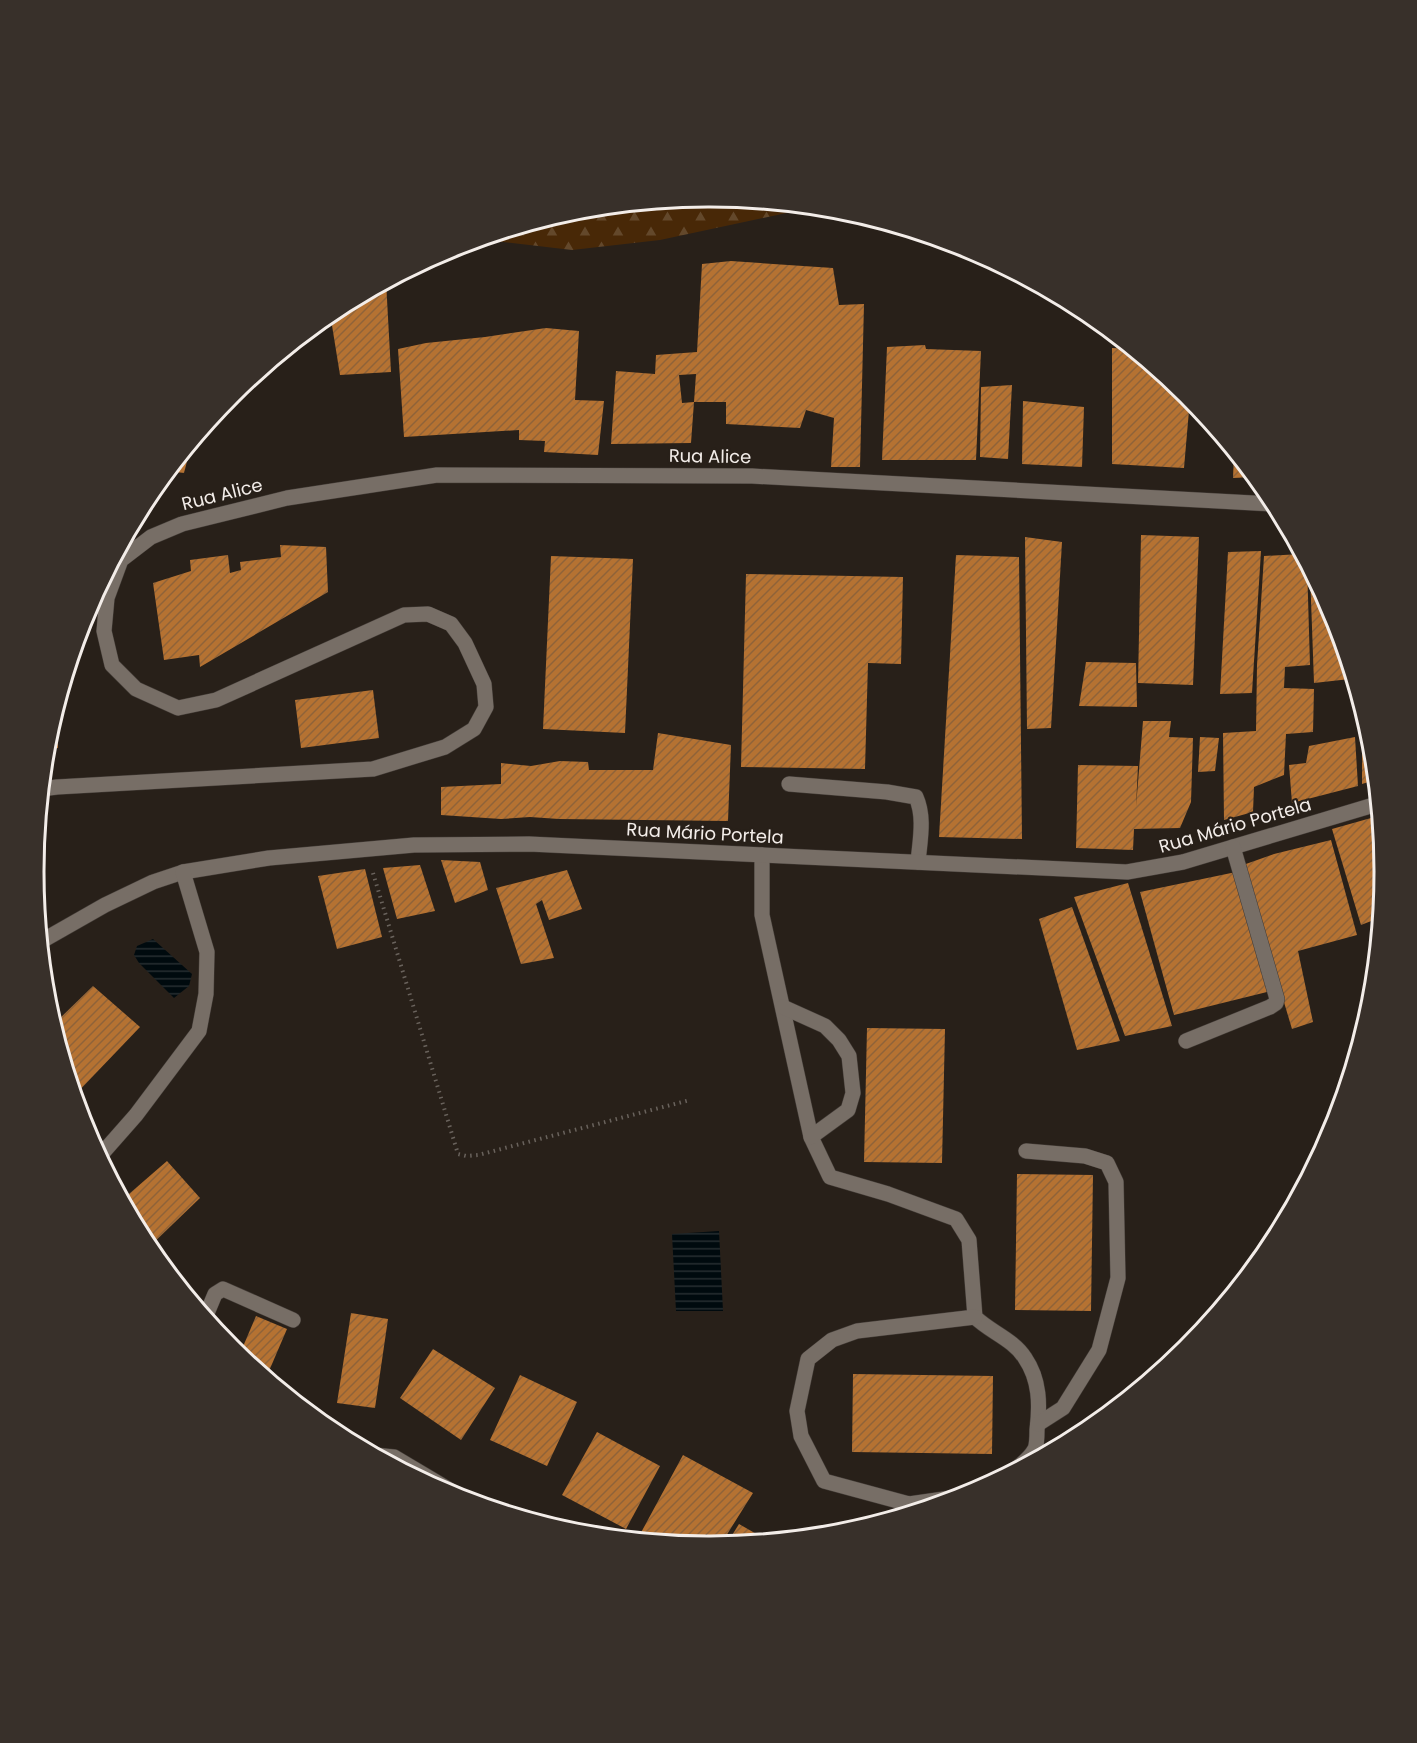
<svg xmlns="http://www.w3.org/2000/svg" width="1417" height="1743" font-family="Poppins,sans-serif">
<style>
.forest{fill:url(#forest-firs)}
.water{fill:url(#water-rules)}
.building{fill:url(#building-hatch)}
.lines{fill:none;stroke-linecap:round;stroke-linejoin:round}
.minor-casing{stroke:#433c37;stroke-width:16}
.path{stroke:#69625c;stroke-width:4;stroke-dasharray:1.5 4.5;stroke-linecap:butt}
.minor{stroke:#776e66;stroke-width:15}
.labels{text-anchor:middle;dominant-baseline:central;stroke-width:4.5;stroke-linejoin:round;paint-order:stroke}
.street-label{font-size:18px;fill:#f3ede9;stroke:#282019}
.rim{fill:none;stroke:#f3ede9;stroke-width:3}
</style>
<defs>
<pattern id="forest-firs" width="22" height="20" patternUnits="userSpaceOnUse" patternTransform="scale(1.5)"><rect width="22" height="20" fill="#482807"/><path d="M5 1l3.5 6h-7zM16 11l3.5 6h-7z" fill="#63482b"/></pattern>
<pattern id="water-rules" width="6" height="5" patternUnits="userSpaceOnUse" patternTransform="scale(1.5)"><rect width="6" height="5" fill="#000a0e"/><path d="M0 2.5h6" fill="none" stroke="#262e31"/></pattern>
<pattern id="building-hatch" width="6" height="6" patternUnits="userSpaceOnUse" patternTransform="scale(1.5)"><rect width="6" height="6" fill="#b57232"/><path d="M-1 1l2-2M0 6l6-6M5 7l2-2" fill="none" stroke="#8f6339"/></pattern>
</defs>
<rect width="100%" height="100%" fill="#282019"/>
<polygon class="forest" points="709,196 815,207 660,240 572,250 478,239 577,209"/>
<g class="water">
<polygon points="153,939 192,974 189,986 174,998 139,963 134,955 137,946"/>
<polygon points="719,1231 723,1311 676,1311 672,1234"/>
</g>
<g class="building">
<polygon points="731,261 833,268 839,305 864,304 860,467 831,467 834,418 806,410 800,428 726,424 726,402 694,402 696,374 679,375 682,403 694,402 691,443 611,444 616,371 655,374 656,355 697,352 702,264"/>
<polygon points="386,281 391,372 340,375 330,313"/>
<polygon points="546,328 579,331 575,400 604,401 598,455 544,452 545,441 519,440 519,430 404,437 398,349 426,343 485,337"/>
<polygon points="925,345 926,349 981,351 976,460 882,460 887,347"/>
<polygon points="1112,348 1131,349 1190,399 1184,468 1112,464"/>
<polygon points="1012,385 1008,459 980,457 981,387"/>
<polygon points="1023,401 1084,407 1082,467 1022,464"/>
<polygon points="1216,430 1226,442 1226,443 1216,443"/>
<polygon points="192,442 184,473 168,471 181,455"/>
<polygon points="1234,452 1255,477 1233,478"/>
<polygon points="1141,535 1199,537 1193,685 1138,683"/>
<polygon points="1025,537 1062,542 1051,728 1027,729"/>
<polygon points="280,545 326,547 328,592 200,667 199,655 164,660 153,583 191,571 190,560 228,555 230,573 241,570 240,562 281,557"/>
<polygon points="1261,551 1252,693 1220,694 1228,552"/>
<polygon points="1301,554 1307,564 1310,665 1285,667 1284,688 1314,689 1313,732 1286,734 1284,775 1254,787 1253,812 1224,820 1223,733 1256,731 1257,665 1264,556"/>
<polygon points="956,555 1019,557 1022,839 939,837"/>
<polygon points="551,556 633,559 625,733 543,729"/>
<polygon points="1310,572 1333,613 1350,671 1350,679 1314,683"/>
<polygon points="746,574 903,577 901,664 868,663 865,769 741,767"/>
<polygon points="1086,662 1136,663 1137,707 1079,706"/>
<polygon points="373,690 379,738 301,748 295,700"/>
<polygon points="57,705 58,748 45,750 46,739"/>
<polygon points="1143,721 1171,721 1169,737 1193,738 1191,802 1180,828 1134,829 1133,850 1076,848 1078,765 1138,766 1136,807"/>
<polygon points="658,733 731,745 728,821 559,819 530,817 501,819 441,815 441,787 501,784 501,763 531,766 560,761 588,762 589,770 653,770"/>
<polygon points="1200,737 1219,738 1215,771 1198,772"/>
<polygon points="1355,737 1358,786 1292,803 1289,765 1306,763 1309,746"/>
<polygon points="1362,745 1372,745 1375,780 1362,784"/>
<polygon points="1378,816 1384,872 1379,918 1361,925 1332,829"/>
<polygon points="1331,840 1357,935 1298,951 1313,1022 1292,1029 1243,865 1274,854"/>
<polygon points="441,860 480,862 488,890 455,903"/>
<polygon points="420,865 435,911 397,919 383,868"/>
<polygon points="365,869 382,937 337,949 318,876"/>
<polygon points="567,870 582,909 549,920 542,900 536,904 554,958 521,964 496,888"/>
<polygon points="1236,872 1271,991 1174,1015 1140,892"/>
<polygon points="1128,883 1172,1026 1125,1036 1074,897"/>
<polygon points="1072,907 1120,1041 1077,1050 1039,919"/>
<polygon points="93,986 140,1027 74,1096 53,1025"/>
<polygon points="867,1028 945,1029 942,1163 864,1162"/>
<polygon points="167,1161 200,1198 148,1248 122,1200"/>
<polygon points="1017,1174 1093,1175 1091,1311 1015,1310"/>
<polygon points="351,1313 388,1319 375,1408 337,1403"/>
<polygon points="256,1316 287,1329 266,1378 239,1356"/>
<polygon points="433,1349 495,1388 461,1440 400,1398"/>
<polygon points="853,1374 993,1376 992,1454 852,1452"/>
<polygon points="520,1375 577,1402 547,1466 490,1440"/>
<polygon points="597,1432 660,1466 626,1529 562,1495"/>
<polygon points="683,1455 753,1493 721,1544 706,1534 699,1546 637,1540"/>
<polygon points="739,1524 769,1541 726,1545"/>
</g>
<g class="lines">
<defs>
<g id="minor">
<path d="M789,784l98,8 29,5c9,20 4,43 2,65"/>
<polyline points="41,789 57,787 373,769 445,747 474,729 486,707 484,684 465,643 451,624 428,614 404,615 216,700 178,708 136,689 112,665 104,631 107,598 121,560 151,537 182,524 287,498 437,475 752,476 1274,504"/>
<path d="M762,855v60l49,222 19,40 58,17 68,25 13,21 6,77c15,15 38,22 50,41 15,22 15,47 12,72 0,6 0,14 -2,19 -5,9 -15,17 -24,23"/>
<polyline points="40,942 105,905 153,882 183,872 269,858 414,845 529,844 1127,872 1183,862 1377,804"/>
<polyline points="783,1007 825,1026 839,1040 849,1056 853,1093 848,1110 811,1137"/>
<polyline points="1186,1041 1270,1007 1276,1003 1277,999 1233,847"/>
<polyline points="1026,1151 1085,1156 1107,1163 1116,1182 1118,1278 1099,1350 1063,1408 1038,1424"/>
<polyline points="99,1157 136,1115 199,1031 206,994 207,952 183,872"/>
<polyline points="205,1318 215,1294 223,1289 293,1320"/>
<polyline points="374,1455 394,1457 468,1501"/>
<polyline points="965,1496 909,1504 824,1481 801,1436 797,1411 808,1359 832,1340 857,1331 975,1317"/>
</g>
</defs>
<use href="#minor" class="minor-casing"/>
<polyline class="path" points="373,873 458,1154 466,1156 478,1155 690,1100"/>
<use href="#minor" class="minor"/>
</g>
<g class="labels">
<g class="street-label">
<text transform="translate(710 456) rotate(1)">Rua Alice</text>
<text transform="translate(222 494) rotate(-14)">Rua Alice</text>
<text transform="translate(1235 825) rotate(-16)">Rua Mário Portela</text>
<text transform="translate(705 833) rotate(3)">Rua Mário Portela</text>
</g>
</g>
<path d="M0 0H1417V1743H0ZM708 207H710A664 664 0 0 1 1374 871V872A664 664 0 0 1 710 1536H708A664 664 0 0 1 44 872V871A664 664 0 0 1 708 207Z" fill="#38302a" fill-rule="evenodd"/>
<path class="rim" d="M708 207H710A664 664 0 0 1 1374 871V872A664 664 0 0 1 710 1536H708A664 664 0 0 1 44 872V871A664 664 0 0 1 708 207Z"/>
</svg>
